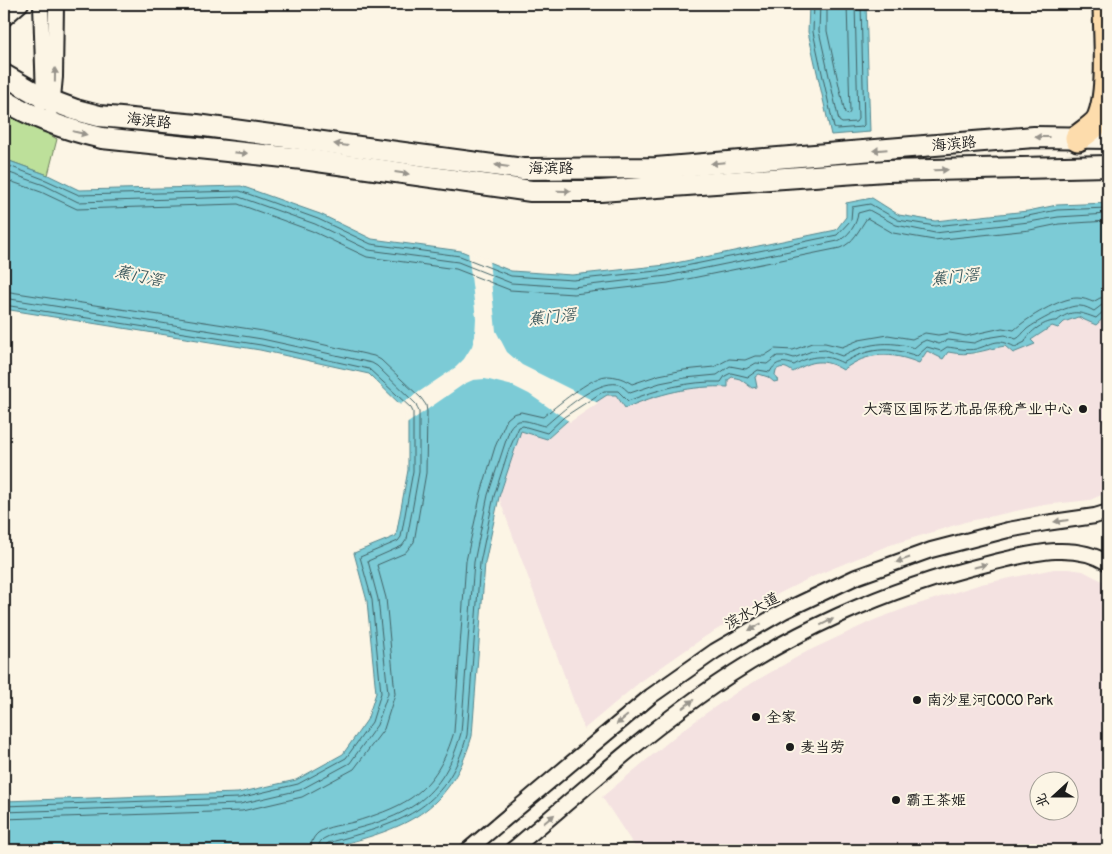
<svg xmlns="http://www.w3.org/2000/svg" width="1112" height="854" font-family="Pangolin,'LXGW WenKai TC',sans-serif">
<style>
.built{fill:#f4e2e1;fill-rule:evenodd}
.green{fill:#bde09a;stroke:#6c7e5b}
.water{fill:#7bcbd6;stroke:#55858c}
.pier{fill:#fcf5e5}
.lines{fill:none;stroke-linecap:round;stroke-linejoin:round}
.shore{stroke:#426266;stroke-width:1}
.street-casing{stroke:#1c1c1c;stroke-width:18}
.secondary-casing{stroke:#1c1c1c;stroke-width:24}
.highway-casing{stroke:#1c1c1c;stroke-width:29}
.street{stroke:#fcf5e5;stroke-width:14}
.secondary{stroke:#fcf5e5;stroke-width:20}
.highway{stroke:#fddcac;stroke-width:25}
.oneway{fill:#97938b}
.poi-dot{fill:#1c1c1c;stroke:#fcf5e5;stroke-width:2}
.labels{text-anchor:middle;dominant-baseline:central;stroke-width:4;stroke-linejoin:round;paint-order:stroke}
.street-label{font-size:15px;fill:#1c1c1c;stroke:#fcf5e5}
.poi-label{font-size:15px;fill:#1c1c1c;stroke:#fcf5e5;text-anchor:start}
.water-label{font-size:16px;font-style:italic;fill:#3d595d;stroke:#fcf5e5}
</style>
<rect width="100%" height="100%" fill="#fcf5e5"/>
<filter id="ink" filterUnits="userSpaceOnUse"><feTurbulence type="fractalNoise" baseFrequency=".02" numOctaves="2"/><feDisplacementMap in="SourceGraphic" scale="10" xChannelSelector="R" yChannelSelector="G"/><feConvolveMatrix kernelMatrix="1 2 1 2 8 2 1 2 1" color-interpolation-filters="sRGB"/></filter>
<g filter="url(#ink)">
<g class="built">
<polygon points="1108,314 1108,492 1090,500 1044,505 965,522 887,546 812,577 776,595 706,636 640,682 584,729 499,498 521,431 548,439 567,421 607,395 616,395 620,401 646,399 687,389 710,386 728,387 728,380 732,377 740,379 746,382 754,382 755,377 759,374 768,377 774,382 778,381 775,375 776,370 780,367 786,367 793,372 805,365 813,362 823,361 835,365 843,370 851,364 864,358 890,354 904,357 919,363 927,351 948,351 966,354 977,354 988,349 1034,344 1031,340 1038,335 1052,326 1058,328 1064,322 1078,317 1096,325"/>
<path d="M1054,569h14l15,2 25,13v266h-471l-35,-53 77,-64 30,-22 31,-21 66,-38 68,-32 35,-13 72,-23zM1040,782h30v30h-30z"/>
</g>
<polygon class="green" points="4,109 57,139 48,175 4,159"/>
<g class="water">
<polygon points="809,4 866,4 870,132 831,135 808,32"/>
<path d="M4,159l44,16 31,15 162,-4 79,28 52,25 89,12 50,20 61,4 94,-10 170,-35 10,-13v-14l26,-5 27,17 36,6 93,-10 29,-6 51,-2v111l-12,11 -18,-8 -14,5 -6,6 -6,-2 -21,14 4,4 -22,9 -8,-7c-24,4 -33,11 -57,6l-5,7 -16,-8 -8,12c-27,-11 -51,-12 -76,7 -19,-12 -31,-10 -50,2 -6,-4 -10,-7 -17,-2l-1,5 3,6 -4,1 -6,-5 -9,-3 -4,3 2,10 -5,1 -12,-9 -8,-2 -4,3v7c-36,-2 -70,7 -103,21l-9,-13h-9l-14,9 -26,17 -20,18 -26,-8 -22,66 -14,66 -13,173c-24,83 -75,94 -151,114h-317v-49l234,-8 58,-13 47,-26 24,-34 9,-27 -9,-92 -13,-48 42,-17 12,-66v-58l-39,-38 -109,-24 -256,-41z"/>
</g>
<polygon class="pier" points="468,251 489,260 496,331 507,352 522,365 598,403 570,422 529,394 513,386 485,379 473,380 464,384 405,425 406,413 398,406 456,367 464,359 472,346 475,336 476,318"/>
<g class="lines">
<g class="shore">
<polyline points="814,4 813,32 834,128 837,129 862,127 864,125 861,4"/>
<polyline points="820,4 819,31 839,121 842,123 856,122 858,119 855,4"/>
<polyline points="827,4 827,31 845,113 848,115 850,112 847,4"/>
<polyline points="4,164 46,180 79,195 240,191 318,219 371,244 460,256 511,276 573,280 666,270 837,235 851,220 852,207 870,204 898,220 935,226 1028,216 1057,210 1108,208"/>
<path d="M4,171l40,14 34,17 161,-5 76,27 54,26 89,12 53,21 62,4 94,-11 171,-35c11,-5 19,-17 20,-28l11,-3 27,15 39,8 94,-11 29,-5 50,-3"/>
<path d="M4,179l37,13 36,17 161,-5 74,27 55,26 89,12 54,21 64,4 94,-11 172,-35c14,-5 19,-19 27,-30l26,15 41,7 96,-10 29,-6 49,-3"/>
<polyline points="4,291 263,331 374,356 381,360 421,398 426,405 427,412 426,473 414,542 405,553 377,565 386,598 395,694 384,729 354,769 302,797 242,811 4,819"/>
<polyline points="4,298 262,339 372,363 377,366 416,404 419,412 419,472 407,539 402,546 368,561 378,599 388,693 377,725 350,763 300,790 240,804 4,812"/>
<polyline points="4,305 261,345 369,369 411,408 413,412 413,471 401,537 398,541 360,557 372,600 381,693 372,722 346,758 298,784 239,798 4,806"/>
<path d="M310,850c1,-6 2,-12 8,-17 9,-7 25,-8 36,-11 19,-6 41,-13 57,-24 23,-16 35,-39 43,-66l12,-171 15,-68 14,-46 12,-28 6,-5 8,-2 22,5c12,-10 48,-40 63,-41 11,0 18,3 26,8l27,-9 25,-5 30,-3 15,-8 16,1 10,-4h9l11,-7 18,1 19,-7h13l17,4 17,-7 29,-5 24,4 13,-6 13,2 12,-2 16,3 36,-8 12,2c13,-12 46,-32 63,-32 6,0 11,2 16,4l7,-4 8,-1"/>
<path d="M318,850c0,-5 2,-10 7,-12 9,-5 21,-6 30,-9 20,-5 44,-13 61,-25 25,-18 37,-42 45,-71l13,-171 14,-67 22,-67c8,-14 23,-4 35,-2 16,-14 51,-46 73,-42 5,2 8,6 12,9l30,-10 25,-5 32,-3 13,-9 16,3 10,-6 11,1 10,-8h10l7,2 18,-7 13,-1 17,6c23,-13 48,-16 72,-8l6,-5 6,-3 13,4 9,-4 26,3 12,-5 19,-3 11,4c5,-2 6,-6 11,-10 9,-7 42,-25 53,-23 5,0 10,3 14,5l8,-6 6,-1"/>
<path d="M324,850l1,-4 3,-3c70,-20 118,-30 139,-108l13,-172 14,-67 14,-44 11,-25 4,-1 24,7 17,-16 40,-26h14l10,10c30,-12 61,-20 93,-19l4,-6 6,-3 17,4 10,-7 12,2c6,-11 13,-11 24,-7 17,-10 31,-11 49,-2 25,-15 45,-17 74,-7l10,-9 14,4 6,-4c10,1 20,4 29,2 18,-5 20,-12 39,-2l10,-5c3,-10 21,-22 32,-21 14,-12 23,-9 39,-3l8,-7h4"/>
</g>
<defs>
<g id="street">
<polyline points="41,4 44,98 42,103"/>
<polyline points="4,19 21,4"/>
<polyline points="52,108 55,77 56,4"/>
<polyline points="468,850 651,696 715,651 784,611 856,577 931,550 1008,530 1046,523 1095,516 1108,512"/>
<path d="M512,850c61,-51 121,-106 186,-153 87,-63 189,-109 293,-134 38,-9 81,-22 117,0"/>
</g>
<g id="secondary">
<polyline points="4,75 44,98 76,110 99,116 197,125 523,169 656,168 1034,137 1108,138"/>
<path d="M4,100c31,19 63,30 98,38l201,21 228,32h69l286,-20 222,-5"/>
</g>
<path id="highway" d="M1078,138c6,-5 17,-12 21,-18 13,-26 7,-86 7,-116"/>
</defs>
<use href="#street" class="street-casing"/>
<use href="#secondary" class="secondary-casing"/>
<use href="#highway" class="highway-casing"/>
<use href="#street" class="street"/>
<use href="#secondary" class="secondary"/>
<use href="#highway" class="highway"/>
</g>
<defs><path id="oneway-solid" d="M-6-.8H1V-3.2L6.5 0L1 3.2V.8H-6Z" transform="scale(1.25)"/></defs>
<g class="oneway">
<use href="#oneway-solid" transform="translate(55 75) rotate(-89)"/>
<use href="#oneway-solid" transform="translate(80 133) rotate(14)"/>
<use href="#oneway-solid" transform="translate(1042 137) rotate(-180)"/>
<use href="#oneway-solid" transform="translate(341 145) rotate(-172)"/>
<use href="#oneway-solid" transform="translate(880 150) rotate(175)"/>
<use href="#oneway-solid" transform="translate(241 153) rotate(6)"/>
<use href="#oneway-solid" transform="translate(718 163) rotate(175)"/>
<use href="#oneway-solid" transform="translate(502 166) rotate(-172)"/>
<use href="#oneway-solid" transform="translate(941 170) rotate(-1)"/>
<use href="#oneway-solid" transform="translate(402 173) rotate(8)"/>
<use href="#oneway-solid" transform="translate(564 191) rotate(1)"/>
<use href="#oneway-solid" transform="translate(1061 521) rotate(173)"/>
<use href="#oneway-solid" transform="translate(903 560) rotate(161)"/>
<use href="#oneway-solid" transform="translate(980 566) rotate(-14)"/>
<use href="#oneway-solid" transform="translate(827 622) rotate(-26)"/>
<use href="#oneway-solid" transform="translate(755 627) rotate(151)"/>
<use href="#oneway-solid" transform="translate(688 704) rotate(-37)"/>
<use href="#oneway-solid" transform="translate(622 720) rotate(141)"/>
<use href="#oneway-solid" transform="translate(549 819) rotate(-40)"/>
</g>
</g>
<g class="poi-dot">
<circle cx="1083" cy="409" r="5"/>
<circle cx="917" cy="700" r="5"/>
<circle cx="756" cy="717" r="5"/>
<circle cx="790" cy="747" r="5"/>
<circle cx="896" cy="800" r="5"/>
</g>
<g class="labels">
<g class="street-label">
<text transform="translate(149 121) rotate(6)">海滨路</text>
<text transform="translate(954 144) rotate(-5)">海滨路</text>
<text x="551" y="168">海滨路</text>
<text transform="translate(752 611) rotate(-29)">滨水大道</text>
</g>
<g class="poi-label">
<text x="1073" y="409" text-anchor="end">大湾区国际艺术品保税产业中心</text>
<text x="927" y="700">南沙星河COCO Park</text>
<text x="766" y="717">全家</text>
<text x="800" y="747">麦当劳</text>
<text x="906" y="800">霸王茶姬</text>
</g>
<g class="water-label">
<text transform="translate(139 276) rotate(13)">蕉门滘</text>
<text transform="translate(955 277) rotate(-6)">蕉门滘</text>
<text transform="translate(552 317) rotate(-6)">蕉门滘</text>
</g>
</g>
<rect width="1112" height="854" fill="none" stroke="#fcf5e5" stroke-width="20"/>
<rect x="10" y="10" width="1092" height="834" fill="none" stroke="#1c1c1c" stroke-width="2" filter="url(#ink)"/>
<g transform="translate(1054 796) rotate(249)"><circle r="24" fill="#fcf5e5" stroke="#a29e95"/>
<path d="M0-4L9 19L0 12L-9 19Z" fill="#1c1c1c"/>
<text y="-8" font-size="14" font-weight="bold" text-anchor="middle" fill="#1c1c1c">北</text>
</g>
</svg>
